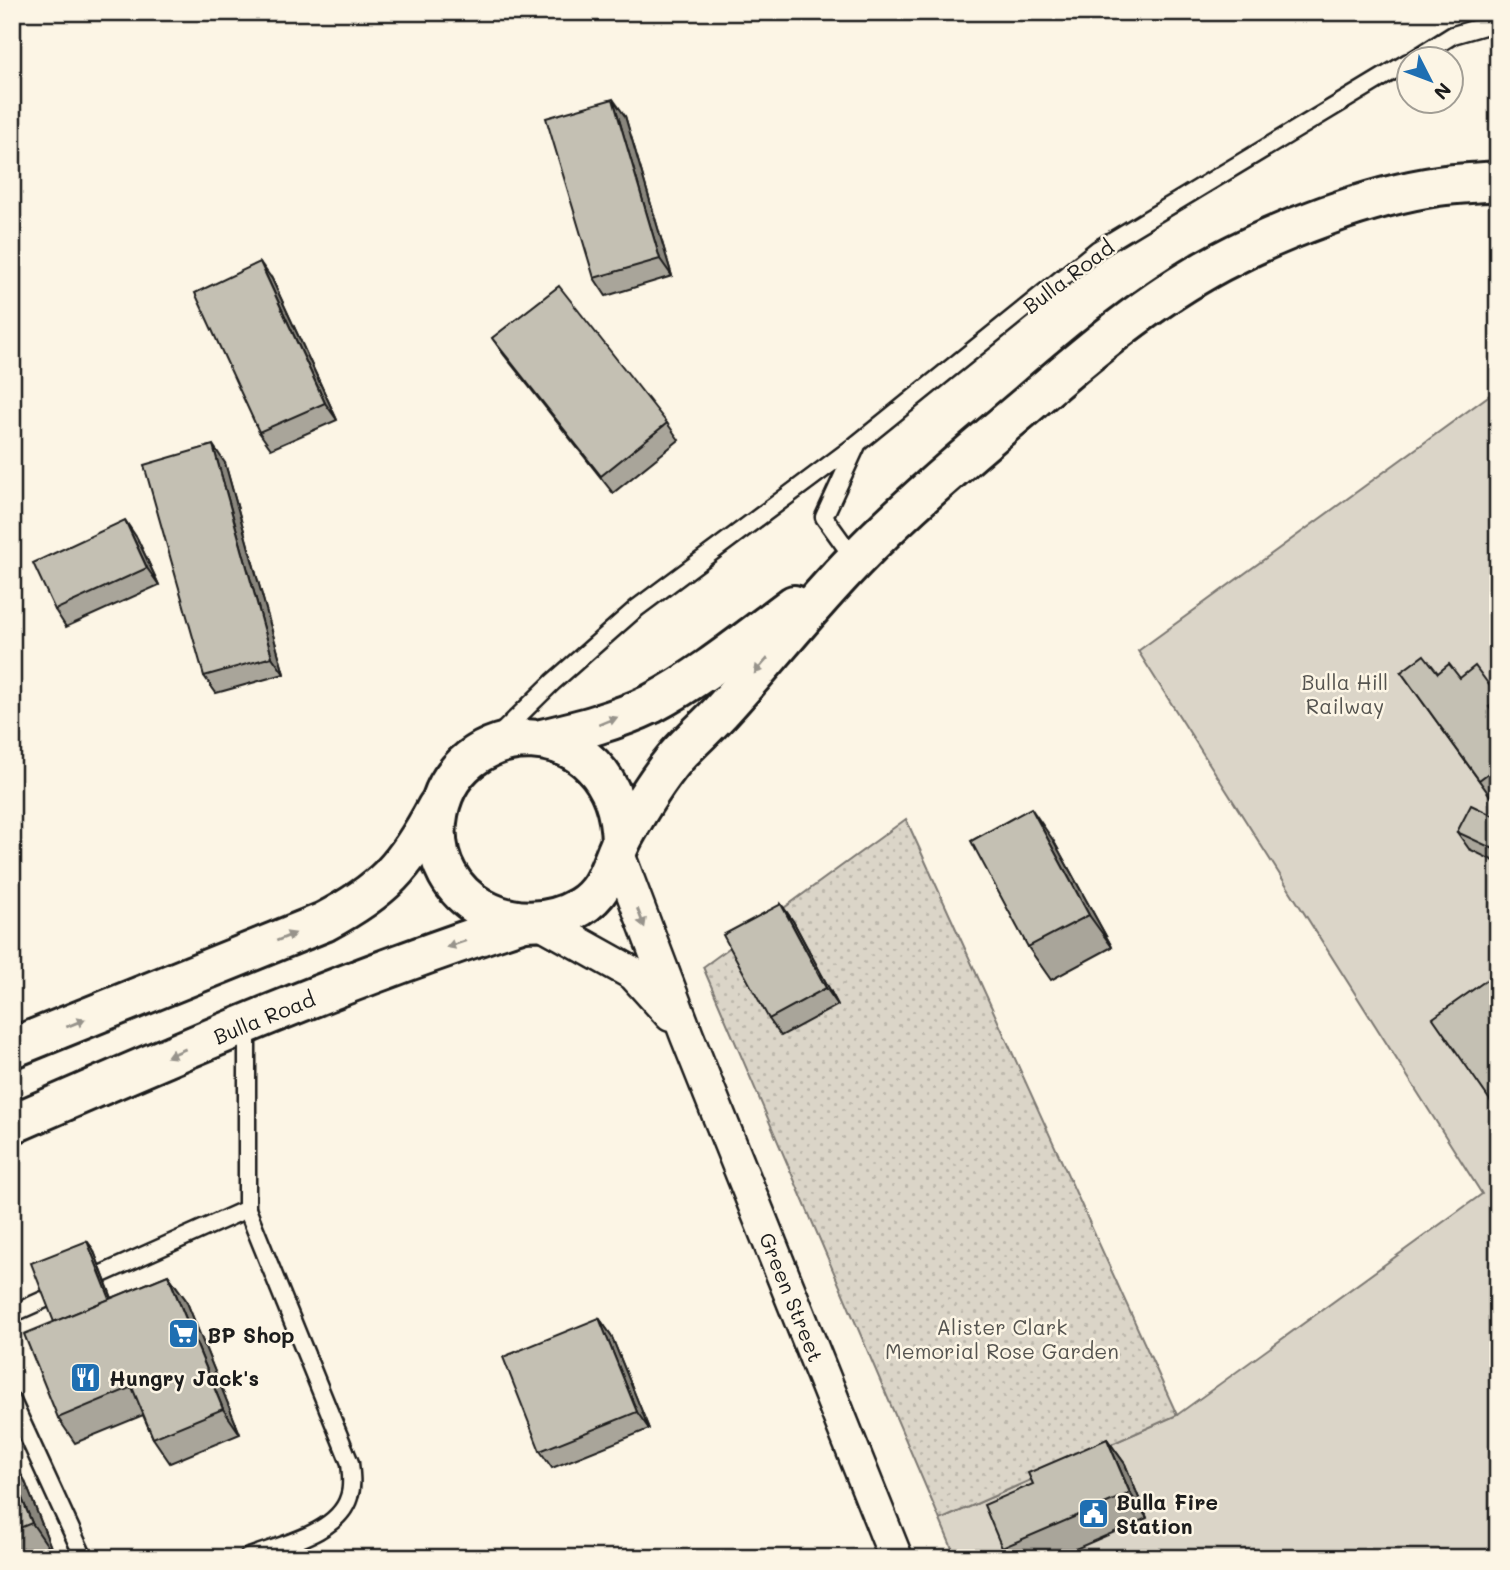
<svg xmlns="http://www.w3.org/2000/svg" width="1510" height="1570" font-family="Mali,sans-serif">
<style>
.green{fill:#dbd5c8;stroke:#7c7872;stroke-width:2}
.garden{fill:url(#garden-dots);stroke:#7c7872;stroke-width:2}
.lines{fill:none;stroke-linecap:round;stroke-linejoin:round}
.service-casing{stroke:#1c1c1c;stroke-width:21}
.minor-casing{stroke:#1c1c1c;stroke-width:37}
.primary-casing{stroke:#1c1c1c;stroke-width:44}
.service{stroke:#fcf5e5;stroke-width:16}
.minor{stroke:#fcf5e5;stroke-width:32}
.primary{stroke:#fcf5e5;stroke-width:38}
.wall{fill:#a9a59a;stroke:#1c1c1c;stroke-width:2}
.shaded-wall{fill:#89867d;stroke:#1c1c1c;stroke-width:2}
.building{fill:#c4c0b3;stroke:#1c1c1c;stroke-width:2}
.oneway{fill:#97938b}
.labels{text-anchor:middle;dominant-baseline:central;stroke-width:5;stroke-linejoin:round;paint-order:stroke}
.street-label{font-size:21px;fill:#1c1c1c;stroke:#fcf5e5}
.park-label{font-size:21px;fill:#555450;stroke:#fcf5e5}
.poi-label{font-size:21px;font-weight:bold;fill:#1c1c1c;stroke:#fcf5e5;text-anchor:start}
</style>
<defs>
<pattern id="garden-dots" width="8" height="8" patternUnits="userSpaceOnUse" patternTransform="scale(1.75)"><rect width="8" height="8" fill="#dbd5c8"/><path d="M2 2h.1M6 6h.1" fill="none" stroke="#bbb6ab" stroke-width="1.8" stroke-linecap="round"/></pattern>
</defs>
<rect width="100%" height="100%" fill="#fcf5e5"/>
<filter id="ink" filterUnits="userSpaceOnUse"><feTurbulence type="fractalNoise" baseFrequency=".0143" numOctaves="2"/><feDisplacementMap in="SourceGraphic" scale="14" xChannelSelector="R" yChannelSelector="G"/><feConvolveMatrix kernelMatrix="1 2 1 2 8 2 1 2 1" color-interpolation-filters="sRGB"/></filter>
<g filter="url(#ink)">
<polygon class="green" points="1498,389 1498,1558 956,1558 940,1520 1177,1415 1482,1194 1138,651"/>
<polygon class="garden" points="906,819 1177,1415 940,1520 703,967"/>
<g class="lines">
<defs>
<g id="service">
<polyline points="1413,60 1453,35 1498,22"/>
<polyline points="855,560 824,517 858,443 1098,249 1408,62"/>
<polyline points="498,736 553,682 637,608 857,444"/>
<polyline points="84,1282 247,1209 247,1025"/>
<polyline points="12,1314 63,1291"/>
<polyline points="12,1401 84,1558"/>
<path d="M247,1558c32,-13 91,-24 102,-61 4,-11 2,-23 1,-34l-103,-254"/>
</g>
<g id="minor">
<polyline points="618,854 687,1036 896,1558"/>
<polyline points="539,921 634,974 671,1015"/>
</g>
<g id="primary">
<path d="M542,739c37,-9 74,-18 109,-35 51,-27 97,-65 143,-99"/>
<path d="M621,842c-3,-137 -173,-130 -184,-20 -7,79 79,123 143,85 28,-17 30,-45 44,-71 15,-27 32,-55 52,-79 15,-17 33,-32 48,-49 44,-48 85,-101 131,-148 53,-55 113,-105 172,-155 60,-52 122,-105 193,-143 61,-32 149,-66 218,-76 19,-3 40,-3 60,-5"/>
<path d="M12,1048l312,-126c60,-32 81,-55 113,-115"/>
<path d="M12,1124c168,-73 335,-146 509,-202"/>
</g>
</defs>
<use href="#service" class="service-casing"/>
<use href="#minor" class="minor-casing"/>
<use href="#primary" class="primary-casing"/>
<use href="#service" class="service"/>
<use href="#minor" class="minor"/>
<use href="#primary" class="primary"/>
</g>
<g class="wall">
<polygon points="625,116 672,276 606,296 594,278"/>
<polygon points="272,279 337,420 271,449 259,432"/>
<polygon points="492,338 667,423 679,440 613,493 504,355"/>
<polygon points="225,463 284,674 216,693 204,676"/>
<polygon points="137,538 159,585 66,627 55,610"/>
<polygon points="1401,672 1438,673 1460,678 1498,697 1498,792 1491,797"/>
<polygon points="1498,818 1498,863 1469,849 1457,832"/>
<polygon points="1053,840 1112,947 1051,980 1028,947"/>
<polygon points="781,904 793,921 838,1005 781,1036 769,1019"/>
<polygon points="87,1241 93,1249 112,1298 168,1275 186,1300 240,1434 170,1463 153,1438 143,1415 75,1443 58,1418 54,1322"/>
<polygon points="599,1318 611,1335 649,1429 552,1468 540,1451"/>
<polygon points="1107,1439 1125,1464 1147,1518 1055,1558 1009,1558 1002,1548 1033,1484"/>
<polygon points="12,1462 24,1479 54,1555 48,1558 12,1558"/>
</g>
<g class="shaded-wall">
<polygon points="613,99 625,116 672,276 660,259"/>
<polygon points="260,262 272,279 337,420 325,403"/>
<polygon points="213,445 225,463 284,674 272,657"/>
<polygon points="125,520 137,538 159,585 147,568"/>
<polygon points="1031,808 1053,840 1112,947 1089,915"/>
<polygon points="781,904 793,921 838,1005 826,988"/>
<polygon points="87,1241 93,1249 123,1327 117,1319"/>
<polygon points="168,1275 186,1300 240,1434 223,1409"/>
<polygon points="599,1318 611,1335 649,1429 637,1412"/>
<polygon points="1107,1439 1125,1464 1147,1518 1130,1493"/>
<polygon points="12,1462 24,1479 54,1555 32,1523 12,1474"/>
</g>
<g class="building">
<polygon points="613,99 660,259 594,278 546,118"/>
<polygon points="260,262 325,403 259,432 195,293"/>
<polygon points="559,286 667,423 601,476 492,338"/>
<polygon points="213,445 272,657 204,676 144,465"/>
<polygon points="125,520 147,568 55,610 33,563"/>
<polygon points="1424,655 1438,673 1449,664 1460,678 1475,666 1498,697 1498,700 1489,707 1498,720 1498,766 1479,780 1401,672"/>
<polygon points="1471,805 1498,818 1498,851 1457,832"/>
<polygon points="1031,808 1089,915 1028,947 971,841"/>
<polygon points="781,904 826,988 769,1019 723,935"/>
<polygon points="1498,972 1498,1107 1496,1109 1433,1018"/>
<polygon points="87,1241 110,1299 54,1322 31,1263"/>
<polygon points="168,1275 223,1409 153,1438 132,1387 58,1418 24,1334"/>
<polygon points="599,1318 637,1412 540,1451 503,1357"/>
<polygon points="1107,1439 1130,1493 1002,1548 984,1505 1033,1484 1028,1473"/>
<polygon points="12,1474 32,1523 12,1531"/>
</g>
<defs><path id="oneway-solid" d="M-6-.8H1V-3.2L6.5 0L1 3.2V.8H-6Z" transform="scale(1.75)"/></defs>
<g class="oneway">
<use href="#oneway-solid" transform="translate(761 666) rotate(131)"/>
<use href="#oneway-solid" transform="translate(608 721) rotate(-22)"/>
<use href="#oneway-solid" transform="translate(641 918) rotate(69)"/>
<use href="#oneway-solid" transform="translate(286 937) rotate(-22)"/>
<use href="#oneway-solid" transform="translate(456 944) rotate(161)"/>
<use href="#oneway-solid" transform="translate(76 1023) rotate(-22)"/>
<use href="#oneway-solid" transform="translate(176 1053) rotate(157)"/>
</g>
</g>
<defs>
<symbol id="supermarket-square" viewBox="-11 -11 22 22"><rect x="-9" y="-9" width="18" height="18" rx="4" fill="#1f6fb2" stroke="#fcf5e5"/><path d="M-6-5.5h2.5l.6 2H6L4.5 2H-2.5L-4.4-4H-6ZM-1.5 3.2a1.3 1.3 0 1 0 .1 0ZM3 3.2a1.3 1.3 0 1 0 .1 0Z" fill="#fff"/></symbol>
<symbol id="restaurant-square" viewBox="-11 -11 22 22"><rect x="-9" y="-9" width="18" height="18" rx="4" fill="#1f6fb2" stroke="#fcf5e5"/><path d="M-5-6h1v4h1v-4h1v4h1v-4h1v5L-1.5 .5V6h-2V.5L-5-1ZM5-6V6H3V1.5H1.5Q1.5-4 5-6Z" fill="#fff"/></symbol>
<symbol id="civic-square" viewBox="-11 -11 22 22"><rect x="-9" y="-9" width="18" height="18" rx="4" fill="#1f6fb2" stroke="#fcf5e5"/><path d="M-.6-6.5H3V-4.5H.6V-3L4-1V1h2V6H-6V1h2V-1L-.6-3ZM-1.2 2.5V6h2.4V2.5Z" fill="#fff"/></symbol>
</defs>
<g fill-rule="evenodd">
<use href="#supermarket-square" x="166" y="1316" width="35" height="35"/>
<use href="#restaurant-square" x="68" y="1360" width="35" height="35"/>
<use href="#civic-square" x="1076" y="1496" width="35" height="35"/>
</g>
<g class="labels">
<g class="street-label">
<text transform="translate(1068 276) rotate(-37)">Bulla Road</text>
<text transform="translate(264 1017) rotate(-22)">Bulla Road</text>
<text transform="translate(792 1297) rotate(68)">Green Street</text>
</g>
<g class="park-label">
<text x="1345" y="681">Bulla Hill<tspan x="1345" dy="24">Railway</tspan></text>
<text x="1002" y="1326">Alister Clark<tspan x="1002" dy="24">Memorial Rose Garden</tspan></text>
</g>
<g class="poi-label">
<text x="207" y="1334">BP Shop</text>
<text x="109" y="1377">Hungry Jack's</text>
<text x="1116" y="1501">Bulla Fire<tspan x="1116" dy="24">Station</tspan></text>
</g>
</g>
<rect width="1510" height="1570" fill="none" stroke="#fcf5e5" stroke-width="42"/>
<rect x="21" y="21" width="1468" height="1528" fill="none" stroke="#1c1c1c" stroke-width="2.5" filter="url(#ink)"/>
<g transform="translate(1430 80) rotate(132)"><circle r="33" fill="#fcf5e5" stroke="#a29e95" stroke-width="2"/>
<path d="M0-5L12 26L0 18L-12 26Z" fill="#1f6fb2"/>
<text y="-10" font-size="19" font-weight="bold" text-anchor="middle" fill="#1c1c1c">N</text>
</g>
</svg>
